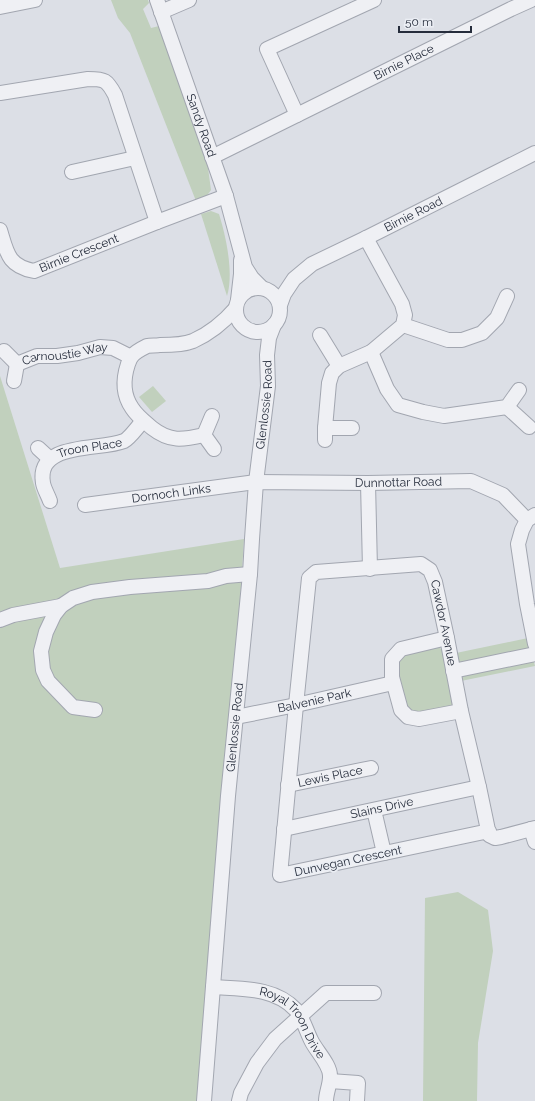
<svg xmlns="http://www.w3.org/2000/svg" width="535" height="1101" font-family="Raleway,sans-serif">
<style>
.green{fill:#c1d0bd}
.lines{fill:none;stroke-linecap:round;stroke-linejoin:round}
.minor-casing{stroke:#a2a6b0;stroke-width:16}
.minor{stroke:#eff0f4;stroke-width:14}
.labels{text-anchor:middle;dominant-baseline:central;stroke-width:3.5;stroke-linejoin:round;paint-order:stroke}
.street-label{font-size:12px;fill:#262d3c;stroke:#ebeef4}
</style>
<rect width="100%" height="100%" fill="#dcdfe6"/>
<g class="green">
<polygon points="111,0 148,0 149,3 143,9 151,28 159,26 202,146 208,168 211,190 206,197 196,201 130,33 118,18"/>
<path d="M211,211l8,3c7,22 15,60 8,82l-26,-82z"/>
<polygon points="0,376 60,568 244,539 228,793 204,1101 0,1101"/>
<polygon points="153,386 166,401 152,412 139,397"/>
<polygon points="528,638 531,649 460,666 456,653"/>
<path d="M437,646l7,5 11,51 -3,5 -34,8 -13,-5c-3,-12 -16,-45 -5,-55 5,-3 30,-7 37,-9z"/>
<polygon points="529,660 534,662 535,666 461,681 461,677 462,674"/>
<polygon points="458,892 488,910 493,951 478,1043 477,1101 423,1101 425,898"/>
</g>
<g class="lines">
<defs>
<g id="minor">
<path id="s1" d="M157,0l69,196 19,71 7,11 10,10"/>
<polyline points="0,7 35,0"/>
<polyline points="161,12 189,0"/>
<path d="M0,93l88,-14c17,0 19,1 27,16l42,127"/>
<polyline points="297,115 267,49 374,0"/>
<path id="s2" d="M212,157l299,-148 20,-9"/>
<polyline points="72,172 135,158"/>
<path id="s3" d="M0,230c7,23 8,36 34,41l123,-49 69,-26"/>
<circle cx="258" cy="310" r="22"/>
<polyline points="238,300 241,274 241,260"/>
<path id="s4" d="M280,305l4,-11 10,-15 18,-15 54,-26 169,-85"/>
<polyline points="403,325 448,340 462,340 482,333 497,318 507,296"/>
<polyline points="320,335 339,366"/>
<path id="s5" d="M4,351l13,13 20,-8h20l21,-3 22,-6 13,1 18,9"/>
<polyline points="371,352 387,389 398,405 423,412 444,416 507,407 519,390"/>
<polyline points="14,381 17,364"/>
<polyline points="507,407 529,427"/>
<path d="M212,416l-8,19c-22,5 -34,7 -52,-7 -7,-6 -15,-12 -20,-20 -9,-13 -9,-29 -4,-44 1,-2 2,-6 4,-8 3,-4 11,-8 15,-10 4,-1 9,0 13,-1 10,0 23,0 33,-4 18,-8 30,-18 43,-33"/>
<polyline points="325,428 352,428"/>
<polyline points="204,435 214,449"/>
<polyline points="325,440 325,428 329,383 332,373 339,366 371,352 403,325 405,315 402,304 366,238"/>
<polyline points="38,448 50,459"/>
<polyline points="368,483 370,569"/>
<path id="s6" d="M50,501c-2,-6 -6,-12 -7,-18 -7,-42 57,-32 81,-42 6,-3 14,-15 19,-20"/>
<path id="s7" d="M85,505l171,-23 112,1 103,-2 32,14 24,25"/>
<polyline points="535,515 527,520 522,530 518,544 527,604 535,644"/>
<polyline points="0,620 13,615 61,606"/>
<polyline points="447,638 401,649 392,659 392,677 401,710 408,717 419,719 461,711"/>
<polyline points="453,671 535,654"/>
<polyline points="95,710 73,707 48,681 43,670 41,651 46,632 54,615 61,606 73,598 92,592 130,587 208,581 226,576 250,574"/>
<path id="s8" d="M236,717l60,-12 97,-22"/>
<path id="s9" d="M288,785l83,-17"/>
<polyline points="374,810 384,853"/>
<path id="s10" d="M284,829l195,-42"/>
<polyline points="531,829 535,842"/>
<path id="s11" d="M489,831l-209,44 16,-170 13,-127 7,-6 105,-8 9,6 5,12 12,56 14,73 18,76 10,48 6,3 6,-1 34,-9"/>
<path id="s12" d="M213,987c29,2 62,0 83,23 7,8 10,20 15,30 5,11 20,25 19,37 0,8 -4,16 -4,24"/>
<polyline points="330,1081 358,1083 357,1101"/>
<path id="s13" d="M204,1101l24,-305 22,-222 2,-35 4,-57 12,-96 -1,-31 2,-17 5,-13"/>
<polyline points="239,1101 241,1093 257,1063 275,1039 326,993 374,993"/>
</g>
</defs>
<use href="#minor" class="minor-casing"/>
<use href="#minor" class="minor"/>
</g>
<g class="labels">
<g class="street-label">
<text stroke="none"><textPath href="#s2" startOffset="214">Birnie Place</textPath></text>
<text stroke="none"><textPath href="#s1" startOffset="133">Sandy Road</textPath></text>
<text stroke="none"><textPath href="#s4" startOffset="166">Birnie Road</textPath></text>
<text stroke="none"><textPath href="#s3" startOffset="106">Birnie Crescent</textPath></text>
<text stroke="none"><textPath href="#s5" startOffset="68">Carnoustie Way</textPath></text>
<text stroke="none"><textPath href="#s13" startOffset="699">Glenlossie Road</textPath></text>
<text stroke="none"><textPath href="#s6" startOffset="87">Troon Place</textPath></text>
<text stroke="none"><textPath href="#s7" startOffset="315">Dunnottar Road</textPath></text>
<text stroke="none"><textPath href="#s7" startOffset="87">Dornoch Links</textPath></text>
<text stroke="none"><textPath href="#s11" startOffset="692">Cawdor Avenue</textPath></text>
<text stroke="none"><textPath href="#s8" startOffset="80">Balvenie Park</textPath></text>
<text stroke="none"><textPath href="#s13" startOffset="375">Glenlossie Road</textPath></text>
<text stroke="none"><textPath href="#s9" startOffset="43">Lewis Place</textPath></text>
<text stroke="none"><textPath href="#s10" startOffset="100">Slains Drive</textPath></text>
<text transform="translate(348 861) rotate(-12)">Dunvegan Crescent</text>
<text stroke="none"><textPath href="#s12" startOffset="95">Royal Troon Drive</textPath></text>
</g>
</g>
<path d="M399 26v6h72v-6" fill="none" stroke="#262d3c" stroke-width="2"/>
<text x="405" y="26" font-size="12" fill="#262d3c" stroke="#ebeef4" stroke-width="3" paint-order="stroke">50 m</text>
</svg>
